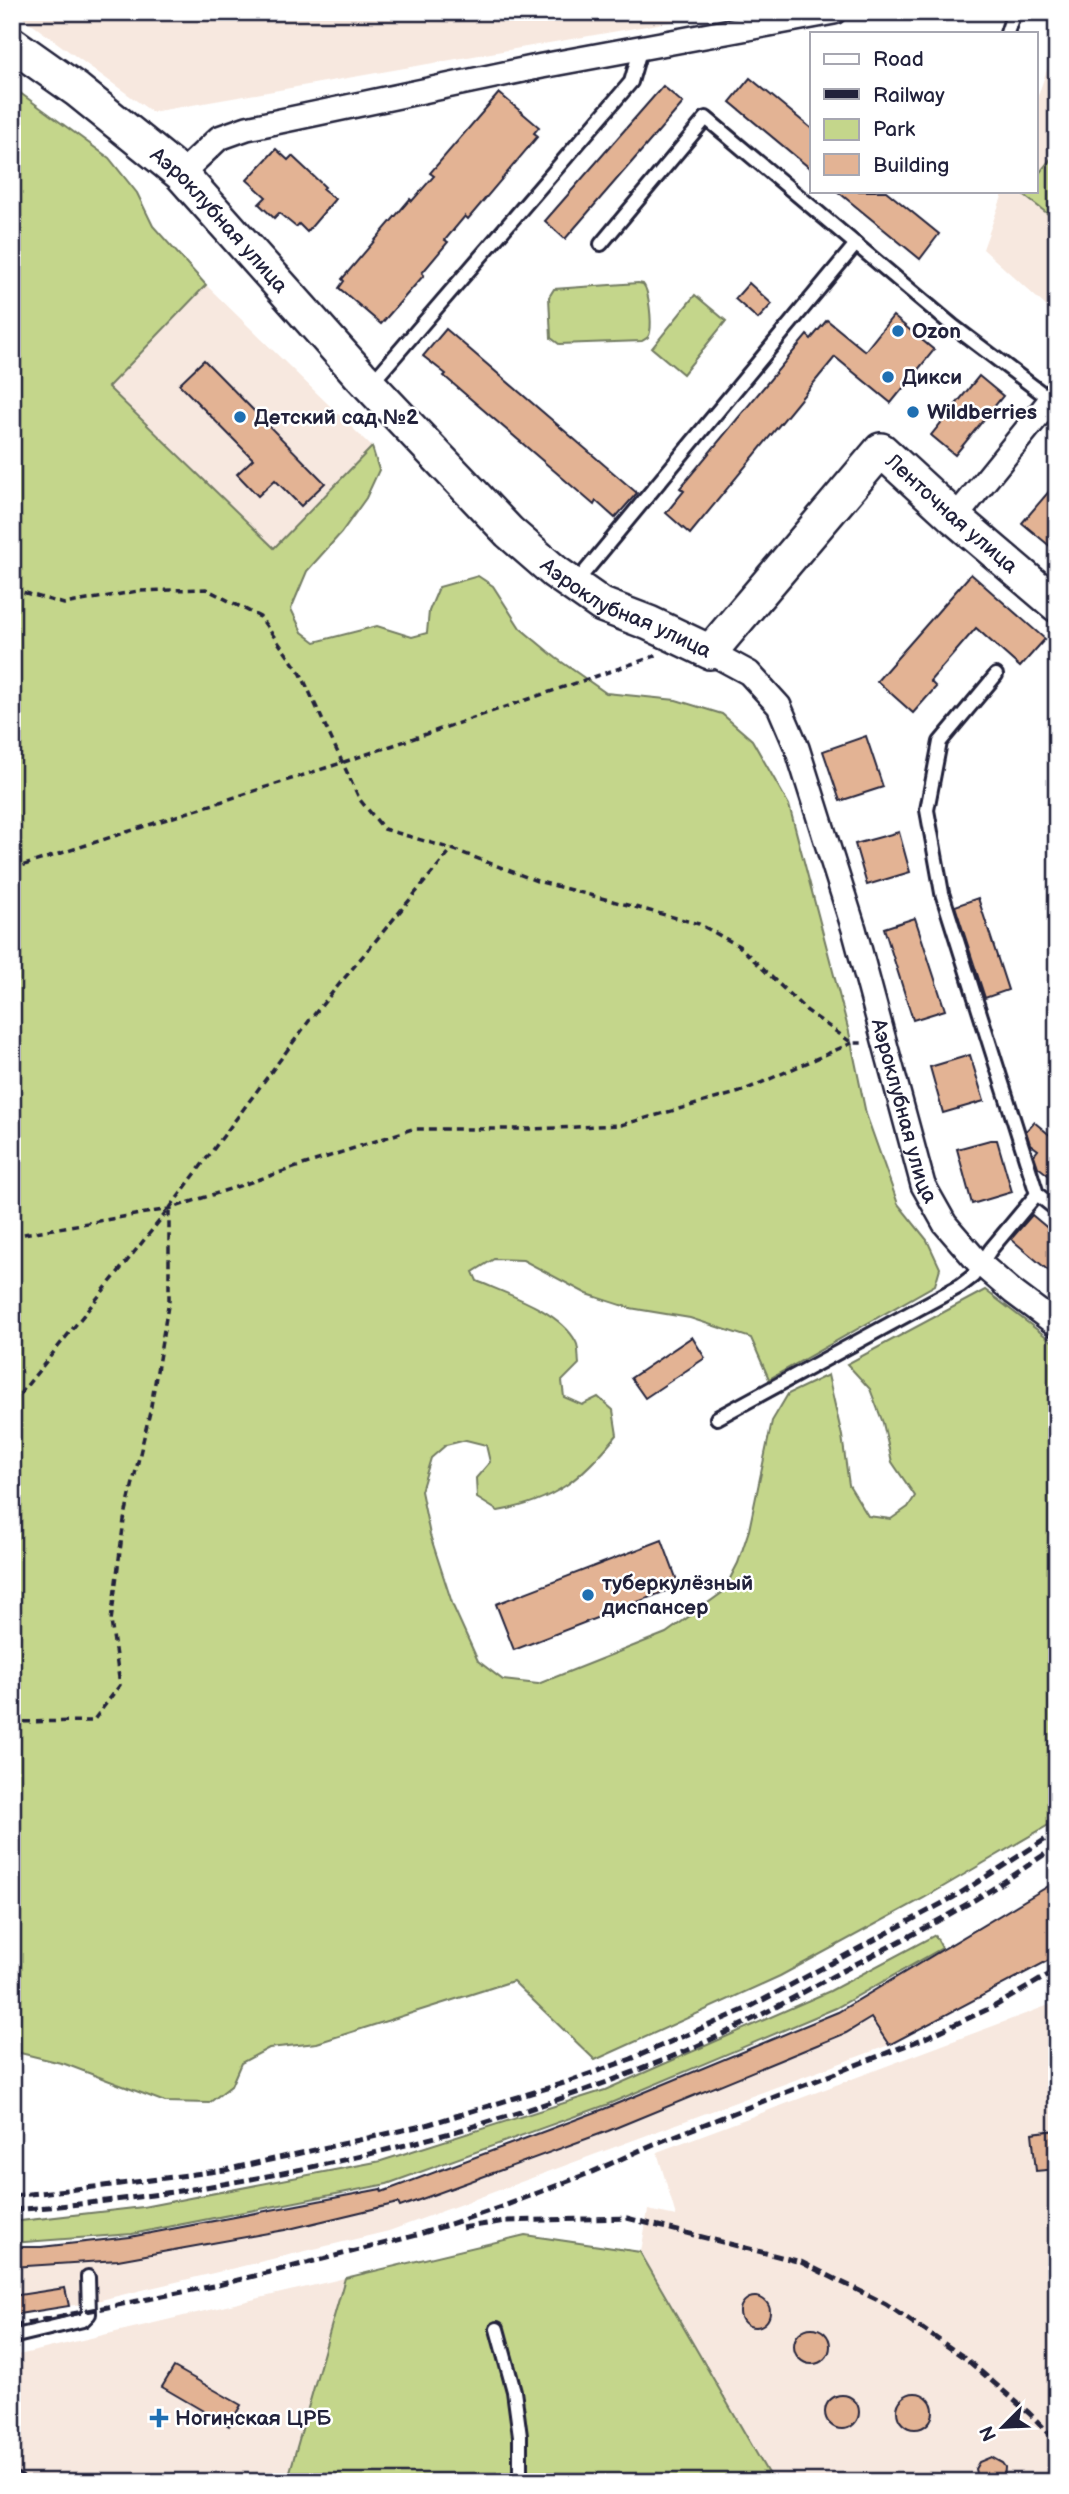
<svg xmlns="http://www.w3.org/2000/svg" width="1069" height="2494" font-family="'Balsamiq Sans',sans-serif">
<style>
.built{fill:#f7e8df}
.green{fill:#c4d68b;stroke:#737c63;stroke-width:2}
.building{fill:#e3b394;stroke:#22223b;stroke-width:2}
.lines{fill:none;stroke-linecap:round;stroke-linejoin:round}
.lane-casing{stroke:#22223b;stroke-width:18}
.street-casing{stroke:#22223b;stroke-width:28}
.secondary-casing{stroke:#22223b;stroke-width:38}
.path{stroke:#22223b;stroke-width:3.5;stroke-dasharray:7 5;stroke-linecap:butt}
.lane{stroke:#fff;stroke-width:12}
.street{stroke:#fff;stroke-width:23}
.secondary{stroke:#fff;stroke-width:33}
.rail{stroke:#22223b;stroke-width:5;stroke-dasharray:10 5;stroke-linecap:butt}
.poi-dot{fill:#1f6fb2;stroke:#fff;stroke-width:2.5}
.labels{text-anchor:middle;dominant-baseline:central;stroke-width:5;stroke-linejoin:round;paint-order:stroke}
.street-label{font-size:21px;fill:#22223b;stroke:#fff}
.poi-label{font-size:21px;font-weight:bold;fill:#22223b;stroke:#fff;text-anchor:start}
</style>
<rect width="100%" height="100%" fill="#fff"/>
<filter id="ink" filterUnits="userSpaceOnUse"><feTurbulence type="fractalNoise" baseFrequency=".0143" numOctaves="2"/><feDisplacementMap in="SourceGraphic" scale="14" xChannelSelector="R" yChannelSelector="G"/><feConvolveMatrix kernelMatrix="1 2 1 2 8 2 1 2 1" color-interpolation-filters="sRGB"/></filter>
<g filter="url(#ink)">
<g class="built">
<polygon points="15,12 727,12 152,112"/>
<polygon points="1057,42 1057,316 983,249 1004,191 1036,191 1036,101"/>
<polygon points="206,285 372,447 274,549 108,387"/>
<polygon points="1057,1881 1057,1956 889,2045 389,2231 88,2303 12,2315 12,2247 41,2247 130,2237 394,2188 603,2108 838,2012"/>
<polygon points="1057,2002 1057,2482 773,2482 641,2252 648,2210 676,2216 657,2152"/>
<polygon points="345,2278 287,2482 12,2482 12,2355 23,2354"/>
</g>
<g class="green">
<path d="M12,87l97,71 28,35 16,33 53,59 -98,102 166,161 98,-101 7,23 -13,28 -25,35 -34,38 -16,38 11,23 13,10 62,-16 35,11 15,-4 2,-22 10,-24 39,-11 15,10 27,42 36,30 50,35 70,7 46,14 30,26 37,65 60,227 17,82 32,90 29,36 13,28 -5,17 -166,94 -18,-41 -61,-20 -60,-10 -43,-14 -64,-34 -29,-1 -21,13 4,9c30,13 83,30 99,61 3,5 2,15 3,22l-17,17 2,16 18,8 16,-8 15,13 4,25c-36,44 -62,66 -119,76l-21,-13 -1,-20 14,-16 -4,-17 -20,-5 -20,5 -15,13 -10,33 9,44 23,71 25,55 25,19 35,4 128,-51 57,-41 15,-29 11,-33 23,-109 16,-27 40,-19 14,61 7,49 19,31 23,3 17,-12 7,-11 -23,-34 -9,-39 -13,-34 -23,-25 138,-74 72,55v475l-133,78 -144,78 -185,84 -82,-79 -196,62 -48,5 -28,15 -10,23 -22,17 -44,-1 -100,-38 -53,-13z"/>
<polygon points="1057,151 1057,221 1022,194 1025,191 1036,191 1036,177"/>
<path d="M638,283l5,1c6,6 9,38 7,48 -1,6 -3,6 -8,9l-83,3 -8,-6 -2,-41 5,-8z"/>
<polygon points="695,295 726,321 683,374 652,348"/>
<polygon points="935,1935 942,1948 836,2008 606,2105 387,2184 132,2234 12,2243 12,2222 143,2207 381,2161 605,2090 830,1991"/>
<polygon points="525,2235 640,2252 773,2482 287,2482 345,2278"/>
</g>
<g class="building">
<polygon points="750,78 812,129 812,170 730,102"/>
<polygon points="663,86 683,103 565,239 545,221"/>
<polygon points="499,93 539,127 534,133 538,136 468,219 465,216 445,240 448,242 422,273 424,275 381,324 339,288 344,281 342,279 410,199 412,201 434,176 430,173"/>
<polygon points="276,149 288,160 292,156 325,187 323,189 335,199 307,232 299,224 296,227 279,213 274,218 259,204 266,197 247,180"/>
<polygon points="837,191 886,191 939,234 920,259"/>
<polygon points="749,283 772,304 758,319 735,299"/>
<polygon points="893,316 934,350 891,403 835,357 690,534 666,513 684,491 680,488 807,335 811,339 827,320 865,351"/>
<polygon points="446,329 637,493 615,518 596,501 594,505 444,376 446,374 423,356"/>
<polygon points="204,360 325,483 301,506 275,480 258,496 237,474 253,459 179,384"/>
<polygon points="979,376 1003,396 955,455 931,435"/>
<polygon points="1057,482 1057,552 1022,523"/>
<polygon points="971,574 1045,639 1020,667 976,628 930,681 936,687 913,713 877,681"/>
<polygon points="866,736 883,787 840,801 823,751"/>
<polygon points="899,832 910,872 867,885 855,844"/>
<polygon points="978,898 1008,990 985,998 955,906"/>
<polygon points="915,918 945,1010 913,1020 884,928"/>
<polygon points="970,1055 984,1101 943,1113 930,1067"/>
<polygon points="1034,1122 1057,1141 1057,1182 1038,1167 1034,1155 1038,1150 1030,1144 1026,1131"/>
<polygon points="990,1140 997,1140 1012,1192 972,1204 957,1149"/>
<polygon points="1032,1215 1057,1236 1057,1278 1011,1239"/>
<polygon points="692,1337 705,1358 645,1398 631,1378"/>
<polygon points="662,1540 679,1586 514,1650 496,1604"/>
<polygon points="1057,1881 1057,1956 889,2045 871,2018 846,2033 608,2131 400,2207 398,2203 285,2230 118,2260 12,2267 12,2247 41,2247 130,2237 381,2189 382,2192 604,2109 838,2012"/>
<polygon points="1057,2130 1057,2169 1036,2171 1032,2133"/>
<polygon points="65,2288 69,2306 12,2315 12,2296"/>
<circle cx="755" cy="2312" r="15"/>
<circle cx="812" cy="2346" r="18"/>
<polygon points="174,2367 241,2405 229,2426 162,2387"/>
<circle cx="915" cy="2411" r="18"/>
<circle cx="842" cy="2412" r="17"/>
<polygon points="991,2457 1002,2463 1005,2467 1004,2482 978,2482 975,2469 979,2462"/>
</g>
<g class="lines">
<defs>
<g id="lane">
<polyline points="1007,33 1014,12"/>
<polyline points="601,244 706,118 953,326 1051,400"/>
<polyline points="370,385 631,82 641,47"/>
<polyline points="574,585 856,244"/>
<polyline points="996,675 940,742 927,810 942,893 1037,1194"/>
<polyline points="717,1418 960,1286 973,1276 991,1249 1037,1194 1057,1210"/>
<polyline points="497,2329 514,2391 520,2436 520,2482"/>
<polyline points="12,2337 83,2320 89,2314 88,2277"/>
<polyline points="12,2478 18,2482"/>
</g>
<g id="street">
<polyline points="181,174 219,138 247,128 542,66 834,12"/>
<polyline points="955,518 1057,392"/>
<path id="s1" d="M710,652l39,21 30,33 18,42 57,181 69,256 22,39 32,37 36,31 44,33"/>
</g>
<g id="secondary">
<path id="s2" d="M12,44l65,46 104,84 179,201 149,157 46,40 47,33 47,18 61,29 171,-202 74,68 102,87"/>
</g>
</defs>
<use href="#lane" class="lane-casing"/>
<use href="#street" class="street-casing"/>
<use href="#secondary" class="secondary-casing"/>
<g class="path">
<polyline points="12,589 64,604 138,591 206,589 260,617 301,674 360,800 384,829 452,849 537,881 699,924 739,946 806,1010 852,1043 864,1043"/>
<polyline points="12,869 341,763 658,655"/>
<polyline points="12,1236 169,1209 412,1129 533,1129 621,1125 740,1092 852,1043"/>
<polyline points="12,1404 169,1209 312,1017 452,849"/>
<polyline points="12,1722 93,1721 120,1685 111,1621 124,1520 150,1412 169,1300 169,1211"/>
</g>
<use href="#lane" class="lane"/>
<use href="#street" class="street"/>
<use href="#secondary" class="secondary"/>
<g class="rail">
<polyline points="12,2196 112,2185 225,2170 426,2125 564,2083 631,2059 748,2008 954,1897 1057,1832"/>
<path d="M12,2210c226,-17 462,-70 671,-158 52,-22 101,-49 150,-76 43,-23 87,-44 129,-69 33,-18 63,-40 95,-61"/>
<polyline points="462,2228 505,2221 627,2218 801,2262 886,2304 965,2358 1029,2413 1057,2441"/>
<polyline points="12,2326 218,2285 359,2250 417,2235 504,2206 592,2172 654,2144 925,2038 995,2006 1057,1970"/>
</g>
</g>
</g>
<g class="poi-dot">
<circle cx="898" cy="331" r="7"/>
<circle cx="888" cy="377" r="7"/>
<circle cx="913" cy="412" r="7"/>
<circle cx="240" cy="417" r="7"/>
<circle cx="588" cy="1595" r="7"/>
<path d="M155.5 2407.5h7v7h7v7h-7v7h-7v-7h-7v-7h7z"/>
</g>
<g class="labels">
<g class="street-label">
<text stroke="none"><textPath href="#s2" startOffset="273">Аэроклубная улица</textPath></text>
<text stroke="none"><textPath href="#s2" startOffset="1295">Ленточная улица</textPath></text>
<text stroke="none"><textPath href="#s2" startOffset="840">Аэроклубная улица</textPath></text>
<text stroke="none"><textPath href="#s1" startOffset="513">Аэроклубная улица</textPath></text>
</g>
<g class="poi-label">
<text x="912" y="331">Ozon</text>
<text x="902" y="377">Дикси</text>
<text x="927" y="412">Wildberries</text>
<text x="254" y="417">Детский сад №2</text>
<text x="602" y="1583">туберкулёзный<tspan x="602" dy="24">диспансер</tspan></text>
<text x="175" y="2418">Ногинская ЦРБ</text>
</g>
</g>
<rect width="1069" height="2494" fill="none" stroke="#fff" stroke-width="42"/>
<rect x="21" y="21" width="1027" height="2452" fill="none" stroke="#22223b" stroke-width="2.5" filter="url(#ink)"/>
<rect x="810" y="32" width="228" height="161" fill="#ffffff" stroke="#a7a7b1" stroke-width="2"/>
<rect x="824" y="54" width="35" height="10" fill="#ffffff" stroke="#a7a7b1" stroke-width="2"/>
<text x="873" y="66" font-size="21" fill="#22223b">Road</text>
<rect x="824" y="89" width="35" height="10" fill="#22223b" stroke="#a7a7b1" stroke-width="2"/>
<text x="873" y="102" font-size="21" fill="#22223b">Railway</text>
<rect x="824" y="119" width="35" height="21" fill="#c4d68b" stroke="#a7a7b1" stroke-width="2"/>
<text x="873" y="136" font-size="21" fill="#22223b">Park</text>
<rect x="824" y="154" width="35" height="21" fill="#e3b394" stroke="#a7a7b1" stroke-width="2"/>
<text x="873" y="172" font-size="21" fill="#22223b">Building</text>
<g transform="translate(1003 2427) rotate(246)" stroke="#ffffff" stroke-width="5" paint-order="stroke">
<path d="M0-5L12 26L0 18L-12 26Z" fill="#22223b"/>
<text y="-10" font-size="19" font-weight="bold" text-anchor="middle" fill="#22223b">N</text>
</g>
</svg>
